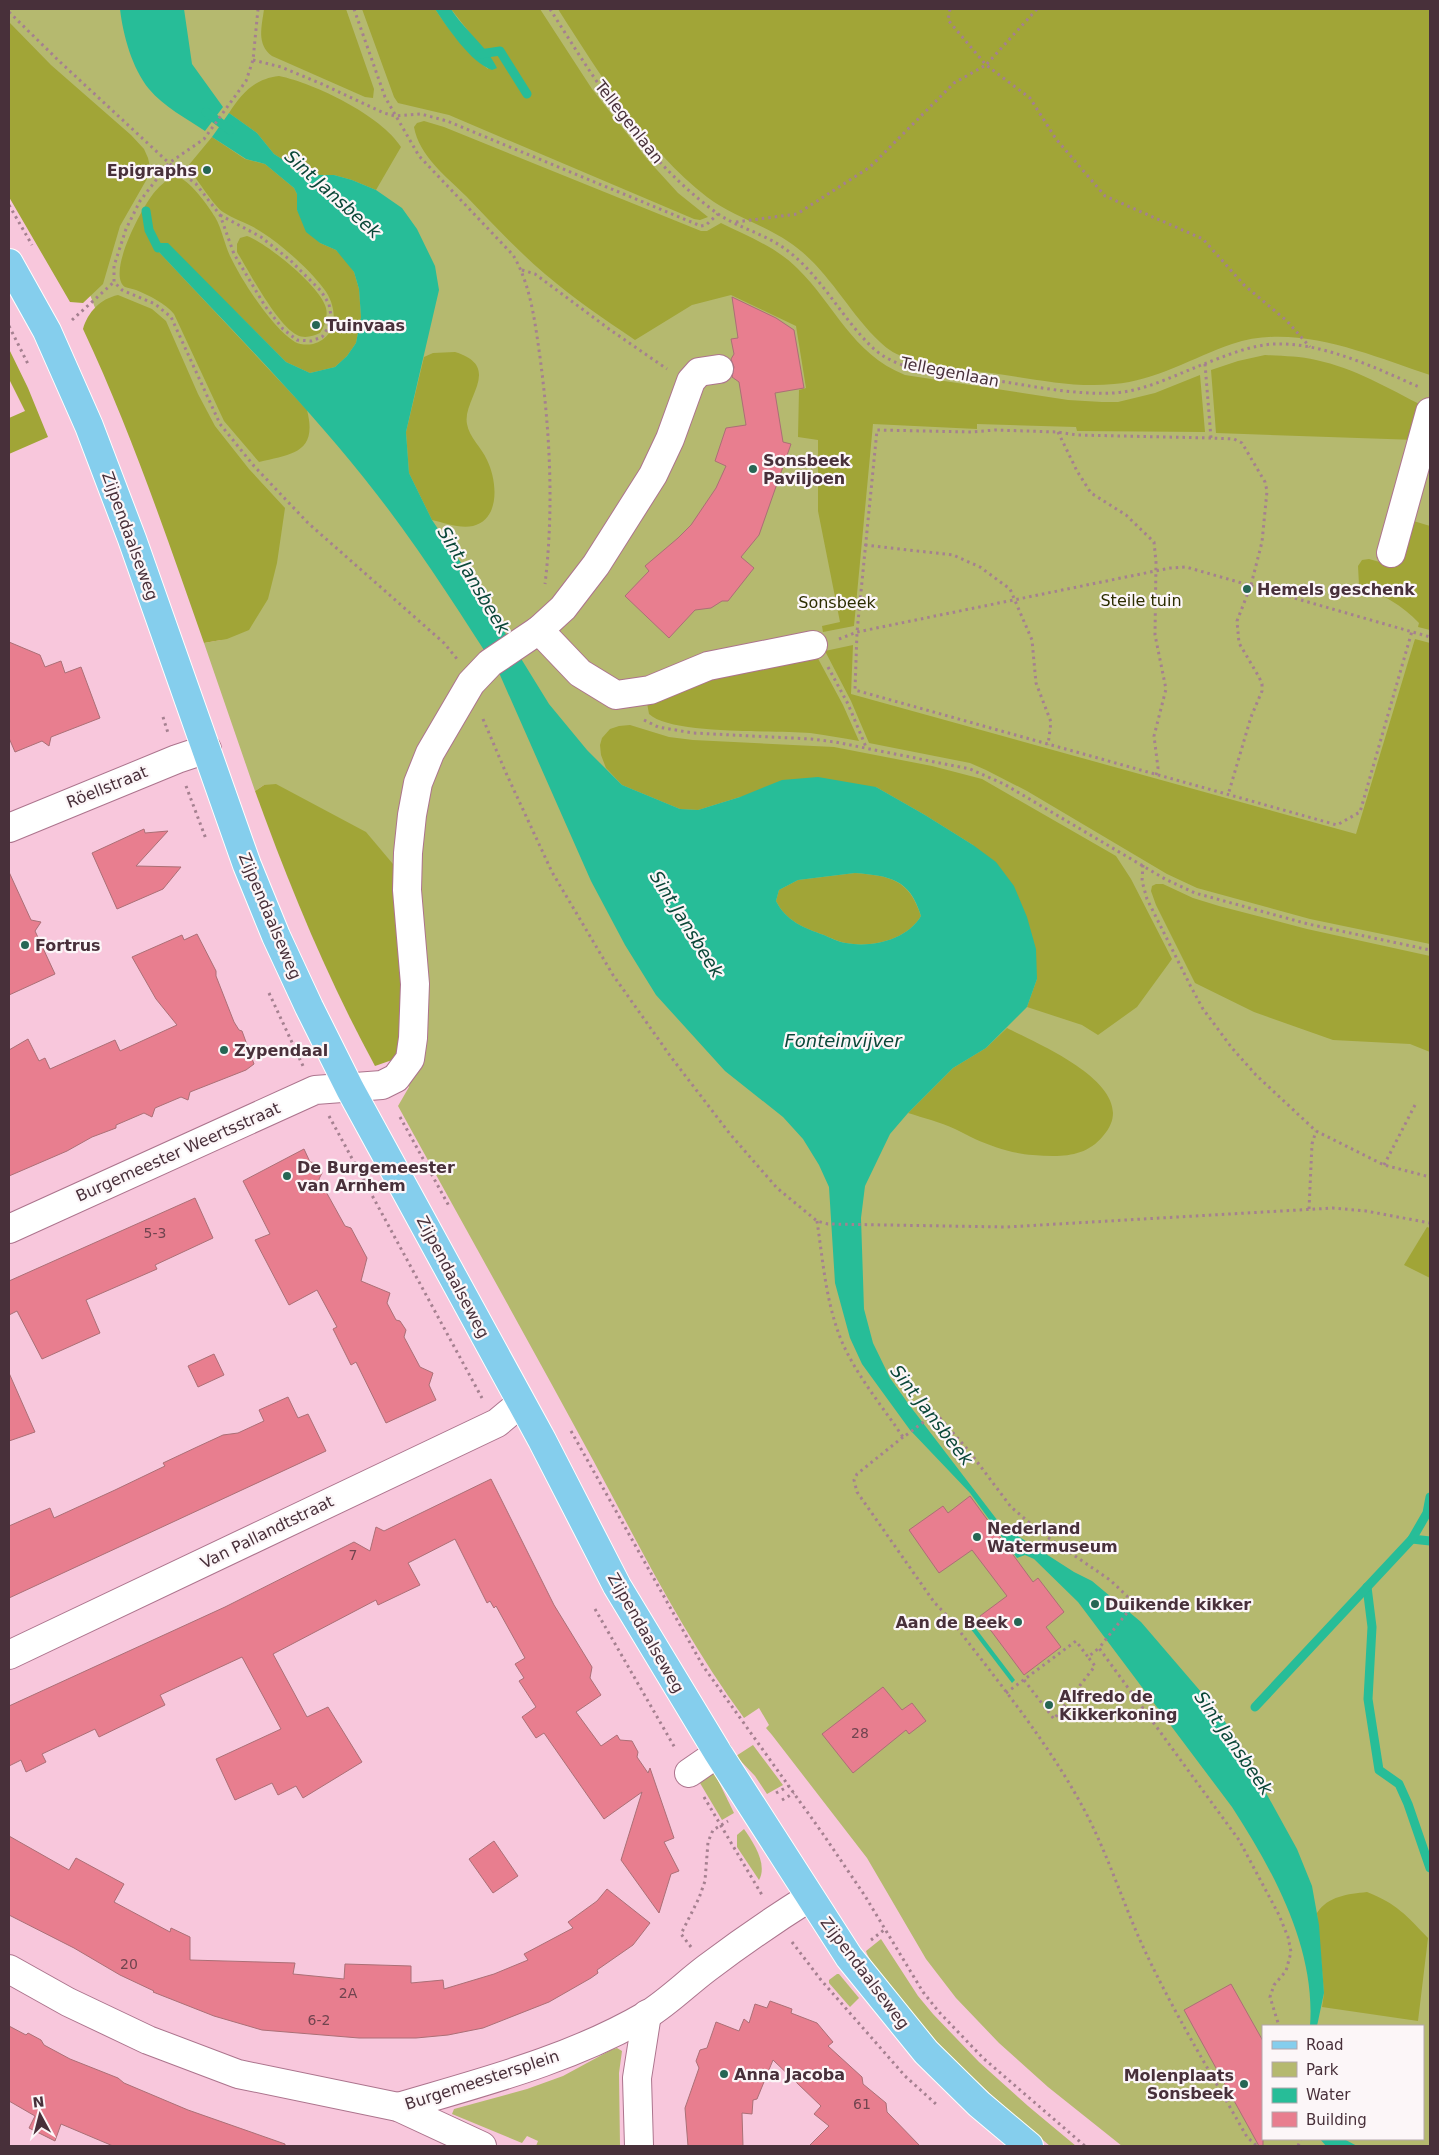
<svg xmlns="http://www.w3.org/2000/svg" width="1439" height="2155" font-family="'DejaVu Sans',sans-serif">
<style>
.green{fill:#b5b96f;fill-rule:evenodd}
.forest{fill:#a1a537}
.water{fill:#27bd98;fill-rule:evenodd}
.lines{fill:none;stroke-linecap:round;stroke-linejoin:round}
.stream{stroke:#27bd98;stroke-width:9}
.building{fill:#e87e8f;stroke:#ab6f76}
.minor-casing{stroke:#ac748d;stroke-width:30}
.major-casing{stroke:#fff;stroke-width:30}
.path{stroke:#a58090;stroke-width:3;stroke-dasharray:2.5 4;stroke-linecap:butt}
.minor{stroke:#fff;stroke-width:28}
.major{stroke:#85ceed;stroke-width:28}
.poi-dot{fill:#266654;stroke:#fcf6f8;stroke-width:2}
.labels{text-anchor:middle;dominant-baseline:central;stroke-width:4.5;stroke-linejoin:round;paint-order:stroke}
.number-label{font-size:14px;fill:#70444f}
.street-label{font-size:16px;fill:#48303a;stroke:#fcf6f8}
.poi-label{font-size:16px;font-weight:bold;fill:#48303a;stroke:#fcf6f8;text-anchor:start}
.park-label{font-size:16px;fill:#2c2d00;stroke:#fcf6f8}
.water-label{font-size:18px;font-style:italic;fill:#0b4738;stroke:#fcf6f8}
</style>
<rect width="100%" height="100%" fill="#f8c7dc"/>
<g class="green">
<path d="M9,9h1421v2137h-308l-74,-59 -49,-44 -43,-45 -30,-39 -59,-101 -95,-123 -6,-7 3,-3 -10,-17 -15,10c-59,-80 -104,-171 -151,-258 -64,-118 -130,-236 -195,-354l11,-19 -83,-144 -62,-158 -9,6 -51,-148 17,-3 -176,-464 -36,-53zM1263,2026h160v113h-160z"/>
<polygon points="753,1745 783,1785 767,1794 755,1776 736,1756"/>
<polygon points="712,1768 734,1813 722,1820 697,1778"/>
<path d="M744,1829c9,13 24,35 15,51l-22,-33v-12z"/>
<path d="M881,1939l37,57 15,18 46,48 49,44 48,40h-26c-54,-46 -108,-93 -152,-149 -11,-14 -23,-28 -31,-43l-1,-3z"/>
<polygon points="837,1974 839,1974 859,1998 850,2007 829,1983 829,1980"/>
<polygon points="617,2048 622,2051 619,2073 620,2146 536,2146 538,2141 527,2136 522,2143 452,2114 454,2109 527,2089 563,2076 611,2050"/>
</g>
<g class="forest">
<path d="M264,9h82l28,80 -1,9 -8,-1 -93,-41c-16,-12 -10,-30 -8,-47z"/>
<path d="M362,9h73c15,22 31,44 53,60l-15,-32 -22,-28h89l52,80 55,70 31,34 30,24 -8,3 -6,-1 -245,-104 -51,-12 -4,-6z"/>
<path d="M558,9h872v366c-61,-20 -133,-53 -198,-31 -38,13 -77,37 -118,40 -36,4 -74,-4 -109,-9 -32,-5 -67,-7 -98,-17 -10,-3 -19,-8 -27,-16 -32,-30 -53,-75 -91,-100 -26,-18 -57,-26 -82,-45 -61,-47 -108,-124 -149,-188z"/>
<polygon points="9,22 51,65 131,135 144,149 148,158 150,167 148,177 120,226 103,284 83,303 70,302 9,197"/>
<path d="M279,76c35,7 103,40 122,71l-25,43 -24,-10 -18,-5h-27l-33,-21 -17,-21 -28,-20c13,-20 25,-34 50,-37z"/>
<path d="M424,121l20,6 257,104h6l14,-8c26,13 55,24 76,45 39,38 54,85 108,107l163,25 34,2h16l37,-9 45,-18 5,57 -128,-1 -1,-4 -99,-3v5l-104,-5 -19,202 -31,6 -1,-6 18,-4 -22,-111v-71l-20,-3 1,-47 7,-2 -10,-62 -65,-31 -39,10 -57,35c-31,-21 -62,-42 -90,-66 -28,-24 -53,-51 -79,-78 -19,-19 -47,-40 -52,-69l3,-4z"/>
<path d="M212,137l33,22 20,5 29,24 3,6v16l23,33 16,7 10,10 8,12 5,17 2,28 -5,26 -9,13 -12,11 -25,6 -24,-11 -48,-48 -80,-68 -1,4 150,160c11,43 -15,44 -48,52l-35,-41 -50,-107c-9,-11 -24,-18 -38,-24 -3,-1 -8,-2 -11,-3 -19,-13 17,-79 28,-93 5,-6 17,-20 27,-16 11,4 29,29 35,39 7,12 9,26 15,39 12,25 42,72 65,86 5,3 13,3 18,2 26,-7 25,-37 11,-55 -14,-19 -41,-43 -61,-56 -12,-9 -28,-13 -40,-21 -9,-6 -25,-32 -33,-41l-2,-5z"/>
<path d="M247,236c20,7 74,51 79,72 2,9 -1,17 -6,25 -7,3 -15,6 -23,2 -20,-10 -47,-62 -60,-83v-8l3,-6z"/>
<path d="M118,295l34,14 14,12 32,73 17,32 34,43 36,39 -8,55 -9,36 -19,31 -22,9 -23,4c-37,-105 -73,-212 -121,-314 5,-17 17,-30 35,-34z"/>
<polygon points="9,349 28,388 48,437 9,454 9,418 25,411 9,379"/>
<path d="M455,352c49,15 7,47 12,72 2,13 15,24 20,36 10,20 14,59 -14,66 -13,3 -28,-3 -41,-6l-23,-47 -3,-41 18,-75 9,-4z"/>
<path d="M1265,355c17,1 34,1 51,5 38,8 72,28 107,46l-6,34 -201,-7 -5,-63 27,-9z"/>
<path d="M1407,519l23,7v104l-12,-3 1,-4c-16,-17 -38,-30 -60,-38l-1,-19 4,-6 7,-1 25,7z"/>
<polygon points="1415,639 1430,643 1430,944 1310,919 1197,888 1167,874 1027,791 986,770 970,763 869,743 851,701 825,651 853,645 851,694 1356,834"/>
<path d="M815,653l28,52 16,36c-17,-3 -33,-6 -49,-8 -35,-3 -139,2 -161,-19l-2,-11 60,-28z"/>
<polygon points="630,725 669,737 693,740 834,747 932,766 982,779 1116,856 1131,879 1172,959 1137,1007 1098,1035 1082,1025 1027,1007 1037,979 973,845 925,815 876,787 740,797 698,810 680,809 622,785 606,768 601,755 600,745 602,738 610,729 619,726"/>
<path d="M276,784l90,48 32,38 4,87v79l-7,23 -20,7c-48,-88 -86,-181 -120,-275l9,-6z"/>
<path d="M855,873c35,3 54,6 66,43 -14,24 -50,32 -75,27 -7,-1 -15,-5 -22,-8 -20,-7 -38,-14 -48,-34l3,-11 19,-10z"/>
<polygon points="1156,884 1163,884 1193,898 1219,906 1307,929 1430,956 1430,1052 1410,1044 1333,1040 1254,1012 1195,983 1156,905 1151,891 1152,886"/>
<path d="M1007,1028c31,16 139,60 96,108 -18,22 -43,21 -70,19 -19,-1 -40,-8 -58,-16 -7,-3 -13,-7 -20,-10 -15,-7 -31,-11 -47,-16l45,-45 33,-20z"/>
<polygon points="1427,1227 1430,1228 1430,1278 1404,1265"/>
<path d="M1367,1892c30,12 39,23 61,46l-10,83 -96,-14 2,-14 -7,-80c11,-17 31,-19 50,-21z"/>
</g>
<g class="water">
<path d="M120,9h64l8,55 31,43 -18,24c-19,-13 -41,-24 -56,-42 -17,-21 -26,-54 -29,-80z"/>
<path d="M435,9h16c13,21 35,36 46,59l-5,2c-21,-7 -45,-43 -57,-61z"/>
<path d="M229,113l28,20 17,21 33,21h27l18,5 24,10 26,18 15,21 18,37 4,24 -33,142 3,41 23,47 40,59 77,125 38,46 35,35 58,24 18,1 42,-13 42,-17 36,-3 58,10 49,28 48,30 23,17 18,24 13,31 9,32 1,30 -10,28 -41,41 -33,20 -45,45 -18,21 -25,52 -4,32 3,91 9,34 17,35 20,28 91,119 73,47 18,9 49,41 79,92 18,28 59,107 15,37 7,39 5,68 -7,33h-7c6,-78 -37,-156 -78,-219l-154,-205 -44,-43 -9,-4 -8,3 -47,-65 -60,-63 -48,-66 -12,-26 -15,-55 -6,-96 -10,-22 -16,-26 -20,-22 -58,-46 -69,-76 -31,-50 -34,-64 -91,-206c-43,-67 -86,-135 -136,-197 -64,-80 -137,-153 -207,-228l2,-7h9l118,119 24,11 25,-6 12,-11 9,-13 5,-26 -2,-28 -5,-17 -18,-22 -16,-7 -14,-11 -9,-22v-16l-3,-6 -29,-24 -19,-5 -34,-22zM855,873c35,3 55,6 66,43 -14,24 -50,32 -75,27 -8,-1 -15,-5 -22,-8 -20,-7 -38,-14 -48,-34l3,-11 19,-10z"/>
<polygon points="971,1622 1015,1680 1012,1683 967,1624"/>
<polygon points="1320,2139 1344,2139 1357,2146 1326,2146"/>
</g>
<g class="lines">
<g class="stream">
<polyline points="480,54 500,51 527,94"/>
<polyline points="206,112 230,130"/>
<polyline points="146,211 149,230 158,248"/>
<polyline points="1412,1539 1430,1541"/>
<polyline points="1367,1587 1372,1627 1368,1699 1379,1770 1399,1784 1408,1804 1430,1868"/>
<polyline points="1255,1707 1412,1539 1427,1513 1430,1497"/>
</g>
</g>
<g class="building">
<polygon points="732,297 776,318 794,330 804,388 775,393 783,442 791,444 759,535 741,557 754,568 728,601 722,601 711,608 695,610 669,638 625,596 649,571 645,566 678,538 691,525 716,488 726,466 715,461 726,428 746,425 739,382 732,377 734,367 731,359 734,354 731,339 738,338"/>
<polygon points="9,642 40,655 45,667 61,661 65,673 81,667 100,718 51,737 49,746 42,741 15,752 9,738"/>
<polygon points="144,829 145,833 168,831 136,866 181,867 163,889 117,909 92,853"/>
<polygon points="9,872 31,920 41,922 35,931 55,974 9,995"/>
<polygon points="197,934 216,971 216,976 234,1022 239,1030 242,1031 254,1064 246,1070 190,1092 188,1100 181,1097 155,1108 152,1117 144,1113 116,1125 116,1128 92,1137 67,1151 9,1176 9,1050 28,1039 39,1061 45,1058 50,1069 115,1040 120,1051 177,1025 156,999 132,957 182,935 184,940"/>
<polygon points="304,1149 310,1162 317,1163 322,1173 319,1179 345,1226 351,1228 367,1258 361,1281 390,1293 387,1303 396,1320 400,1321 406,1330 404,1337 420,1367 433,1373 429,1385 436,1400 386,1423 356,1362 351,1365 333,1329 337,1327 317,1290 289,1305 255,1240 270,1234 243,1181"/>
<polygon points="195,1198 213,1238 155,1265 157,1269 86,1300 100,1333 42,1359 17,1311 9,1315 9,1281"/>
<polygon points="214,1354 224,1375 198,1387 188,1366"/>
<polygon points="9,1373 35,1432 9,1441"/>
<polygon points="288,1397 298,1418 308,1414 326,1451 9,1598 9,1526 50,1508 54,1518 115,1490 165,1466 163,1463 197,1447 223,1435 238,1433 264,1421 259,1410"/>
<polygon points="491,1479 554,1605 592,1667 590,1678 601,1695 576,1712 601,1746 617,1735 620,1740 632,1741 638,1752 637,1757 648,1773 650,1768 674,1838 664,1842 679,1871 671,1874 659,1913 621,1860 642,1792 604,1819 544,1733 536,1738 522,1717 536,1707 519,1681 524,1678 515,1664 525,1658 496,1606 494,1608 490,1601 487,1603 455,1539 408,1563 420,1585 378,1605 376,1600 273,1654 307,1717 328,1707 362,1762 303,1798 296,1786 278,1795 272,1783 235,1800 216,1759 281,1729 242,1657 160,1695 165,1705 99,1737 95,1729 42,1754 46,1762 26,1772 21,1760 9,1766 9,1706 225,1607 354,1542 370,1551 376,1527 384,1531"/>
<polygon points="970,1496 1033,1582 1038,1578 1064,1612 1046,1627 1061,1647 1024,1675 980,1616 1007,1596 972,1550 939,1573 909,1530 943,1506 948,1513"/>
<polygon points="883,1687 902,1710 912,1703 926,1721 909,1734 906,1730 853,1773 822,1734"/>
<polygon points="9,1836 69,1870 76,1858 124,1884 114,1902 170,1932 171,1928 190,1937 190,1960 295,1963 293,1974 344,1979 345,1964 411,1966 411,1983 443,1980 444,1989 494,1974 528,1960 524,1954 573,1928 568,1922 597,1901 607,1889 650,1923 633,1945 597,1970 598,1973 591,1978 549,2002 483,2028 448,2035 416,2038 359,2038 262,2030 214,2016 153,1992 154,1991 120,1975 74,1948 9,1915"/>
<polygon points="494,1841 518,1876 493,1893 469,1859"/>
<polygon points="1231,1984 1263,2041 1263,2146 1259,2146 1184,2010"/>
<polygon points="770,2001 792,2009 791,2013 817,2023 833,2042 828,2046 862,2077 863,2084 886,2103 887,2112 920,2146 809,2146 829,2126 814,2114 821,2106 773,2060 757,2099 753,2100 752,2114 742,2113 743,2146 688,2146 685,2108 699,2068 696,2061 700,2050 707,2048 716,2022 739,2031 744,2019 749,2023 755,2004 767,2008"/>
<polygon points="9,2026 26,2035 28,2033 41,2040 44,2045 70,2059 118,2078 124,2083 188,2110 285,2144 285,2146 113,2146 61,2124 55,2141 29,2128 35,2116 9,2101"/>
</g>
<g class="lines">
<defs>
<g id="minor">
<polyline points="1391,553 1430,412"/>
<polyline points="539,630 580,673 616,695 650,690 708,666 813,645"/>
<polyline points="9,828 177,759 207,749"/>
<polyline points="9,1229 315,1090 382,1085 396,1078 410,1059 413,1038 415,984 407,890 408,853 412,815 418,783 430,753 471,683 490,663 539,630 563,608 596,565 653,475 670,439 691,381 699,372 719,369"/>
<polyline points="9,1655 497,1423 521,1403"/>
<polyline points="689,1773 718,1753"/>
<polyline points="9,1969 68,2002 148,2040 238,2074 398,2107 482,2146"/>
<path d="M398,2107c84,-25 172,-47 249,-92 21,-13 40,-32 60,-47 33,-25 68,-49 103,-71"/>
<polyline points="639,2146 637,2078 647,2014"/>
</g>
<polyline id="major" points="9,263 47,331 89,426 132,539 247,865 276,936 309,1007 350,1089 542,1440 617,1586 718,1753 849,1957 926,2052 979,2104 1029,2146"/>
</defs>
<use href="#minor" class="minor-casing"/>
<use href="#major" class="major-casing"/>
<g class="path">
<polyline points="258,9 253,60 246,81 204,139 169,163 140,201 126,229 114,266 114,282 122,290 155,304 171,317 220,424 254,466 308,523 444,643 457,659"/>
<path d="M354,9l31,88 34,59 94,99c18,30 22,68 27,102 10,76 14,151 5,227"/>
<path d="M550,9c46,73 93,149 164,202 22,17 51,22 74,40 35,27 54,68 86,98 9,8 21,14 32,17 30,9 63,11 93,15 38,6 77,14 115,12 31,-2 61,-18 90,-29 21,-8 47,-19 70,-20 48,-2 102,24 145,43"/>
<polyline points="950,9 948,20 986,65 1037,9"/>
<polyline points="9,12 59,61 169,163 196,184 220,215 234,254 265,306 283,329 297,340 311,341 322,337 328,328 331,316 329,304 321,291 290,260 261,237 220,215"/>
<polyline points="253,60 281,67 322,84 384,113 395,116 421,114 447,121 701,226 706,225 718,214"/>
<polyline points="9,205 32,245"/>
<polyline points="736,222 797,214 870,167 954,83 986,65 1030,98 1056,139 1105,196 1203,239 1244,285 1287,321 1310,347"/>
<polyline points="522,270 535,274 609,329 667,369"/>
<polyline points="72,320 114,282"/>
<polyline points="9,326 28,364"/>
<polyline points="1205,364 1211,438 1234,439 1242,443 1265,482 1267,491 1262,542 1251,585 1237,621 1239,643 1259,677 1262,684 1262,691 1251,717 1228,795"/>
<polyline points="1058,432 1077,471 1091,493 1126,515 1154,542 1156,562 1155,635 1166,689 1154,736 1158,768 1156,775"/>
<polyline points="1211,438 1077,435 1057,432 995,430 971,432 877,430 857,632 855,690 1337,825 1360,812 1412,631"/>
<polyline points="865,545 953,555 980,567 1010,589 1032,640 1036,683 1051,722 1048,745"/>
<polyline points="839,639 857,632 1170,568 1186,567 1430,637"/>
<polyline points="828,667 848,704 866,747"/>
<polyline points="163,717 168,733"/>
<polyline points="483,719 506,773 552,872 613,975 671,1057 730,1134 777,1188 817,1221 828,1224 1006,1227 1333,1208 1366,1211 1430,1223"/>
<polyline points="644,720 658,727 693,733 811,739 835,742 970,769 1004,784 1165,879 1195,893 1308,924 1430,950"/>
<polyline points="186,786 206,839"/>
<polyline points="1143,865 1142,881 1147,899 1190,985 1203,1009 1232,1048 1256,1075 1316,1131 1384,1165 1430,1177"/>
<polyline points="269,993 303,1066"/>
<polyline points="329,1116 482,1398"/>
<polyline points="400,1117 449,1206"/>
<polyline points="1384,1165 1415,1105"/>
<polyline points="1309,1209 1312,1144 1316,1131"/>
<path d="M817,1221c6,40 9,83 25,121 15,34 40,64 61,95 10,-5 26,-24 37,-19l29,33 42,56 32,27 67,46 17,16 3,13 -31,39 140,192 40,75 9,22 3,15 -5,19 -12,14 -4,12 9,29"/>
<polyline points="571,1431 703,1666 823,1834 865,1896 923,1992 939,2012 983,2058 1085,2146"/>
<path d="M903,1437l-46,37 -3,6 3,12 77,110 17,18c45,59 93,117 129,182 27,48 42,100 65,149 30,64 67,124 102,186l10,9"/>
<polyline points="595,1609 675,1748"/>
<polyline points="1024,1680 1054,1719 1095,1666 1088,1657"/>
<polyline points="1006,1693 1076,1641 1088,1657 1099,1648"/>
<polyline points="776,1793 789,1786"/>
<polyline points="704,1797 762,1895"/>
<polyline points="782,1800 794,1793"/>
<polyline points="871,1940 884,1930"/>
<polyline points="792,1942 821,1980 905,2076 937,2105"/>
<polyline points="691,1947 681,1934 699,1898 705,1881 708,1842 713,1830 728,1821"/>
<polyline points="1298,2146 1301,2139"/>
</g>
<use href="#minor" class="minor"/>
<use href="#major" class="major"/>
</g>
<g class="poi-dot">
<circle cx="207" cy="170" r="5"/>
<circle cx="316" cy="325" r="5"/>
<circle cx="753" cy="469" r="5"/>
<circle cx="1247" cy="589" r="5"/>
<circle cx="25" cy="945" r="5"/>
<circle cx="224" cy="1050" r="5"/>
<circle cx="287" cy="1176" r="5"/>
<circle cx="977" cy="1537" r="5"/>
<circle cx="1095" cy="1604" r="5"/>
<circle cx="1018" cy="1622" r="5"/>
<circle cx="1049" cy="1705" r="5"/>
<circle cx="724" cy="2074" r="5"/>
<circle cx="1244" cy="2084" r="5"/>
</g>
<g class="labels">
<g class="number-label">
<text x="155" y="1233">5-3</text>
<text x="353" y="1555">7</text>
<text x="860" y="1733">28</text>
<text x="129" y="1964">20</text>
<text x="348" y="1993">2A</text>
<text x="319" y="2020">6-2</text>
<text x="862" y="2104">61</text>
</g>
<g class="street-label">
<text transform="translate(629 122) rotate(52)">Tellegenlaan</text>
<text transform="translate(950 372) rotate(11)">Tellegenlaan</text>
<text transform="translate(130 536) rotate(70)">Zijpendaalseweg</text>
<text transform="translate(107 787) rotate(-22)">Röellstraat</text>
<text transform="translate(270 916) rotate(67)">Zijpendaalseweg</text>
<text transform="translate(178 1152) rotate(-24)">Burgemeester Weertsstraat</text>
<text transform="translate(453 1277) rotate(62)">Zijpendaalseweg</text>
<text transform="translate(267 1532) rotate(-26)">Van Pallandtstraat</text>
<text transform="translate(646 1633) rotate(60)">Zijpendaalseweg</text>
<text transform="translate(865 1973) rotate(53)">Zijpendaalseweg</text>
<text transform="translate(482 2080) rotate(-18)">Burgemeestersplein</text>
</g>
<g class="poi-label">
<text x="197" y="170" text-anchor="end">Epigraphs</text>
<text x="326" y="325">Tuinvaas</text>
<text x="763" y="460">Sonsbeek<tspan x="763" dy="18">Paviljoen</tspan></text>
<text x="1257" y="589">Hemels geschenk</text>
<text x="35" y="945">Fortrus</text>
<text x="234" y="1050">Zypendaal</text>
<text x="297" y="1167">De Burgemeester<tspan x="297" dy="18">van Arnhem</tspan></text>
<text x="987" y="1528">Nederland<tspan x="987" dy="18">Watermuseum</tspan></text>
<text x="1105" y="1604">Duikende kikker</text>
<text x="1008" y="1622" text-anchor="end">Aan de Beek</text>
<text x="1059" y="1696">Alfredo de<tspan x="1059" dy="18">Kikkerkoning</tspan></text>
<text x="734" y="2074">Anna Jacoba</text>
<text x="1234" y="2075" text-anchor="end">Molenplaats<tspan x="1234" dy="18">Sonsbeek</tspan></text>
</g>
<g class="park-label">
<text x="1141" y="600">Steile tuin</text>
<text x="837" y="602">Sonsbeek</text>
</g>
<g class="water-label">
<text transform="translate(333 194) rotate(42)">Sint Jansbeek</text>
<text transform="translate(474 580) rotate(59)">Sint Jansbeek</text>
<text transform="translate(687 924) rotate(58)">Sint Jansbeek</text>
<text x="843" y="1040">Fonteinvijver</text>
<text transform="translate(932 1415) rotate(52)">Sint Jansbeek</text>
<text transform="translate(1234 1743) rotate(55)">Sint Jansbeek</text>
</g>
</g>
<rect width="1439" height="2155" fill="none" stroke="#48303a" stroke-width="20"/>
<rect x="1262" y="2025" width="162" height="115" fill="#fcf6f8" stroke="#b4a7ac"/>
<rect x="1272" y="2041" width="25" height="8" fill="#85ceed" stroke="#b4a7ac"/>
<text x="1306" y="2050" font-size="15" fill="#48303a">Road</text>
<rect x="1272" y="2062" width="25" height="15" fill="#b5b96f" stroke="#b4a7ac"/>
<text x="1306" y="2075" font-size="15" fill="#48303a">Park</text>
<rect x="1272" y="2088" width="25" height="15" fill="#27bd98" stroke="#b4a7ac"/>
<text x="1306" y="2100" font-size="15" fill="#48303a">Water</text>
<rect x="1272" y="2112" width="25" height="15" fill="#e87e8f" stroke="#b4a7ac"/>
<text x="1306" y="2125" font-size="15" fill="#48303a">Building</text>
<g transform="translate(40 2115) rotate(353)" stroke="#fcf6f8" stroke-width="4" paint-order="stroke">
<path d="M0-4L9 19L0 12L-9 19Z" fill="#48303a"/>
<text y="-8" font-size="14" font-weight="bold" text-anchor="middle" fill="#48303a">N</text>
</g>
</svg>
